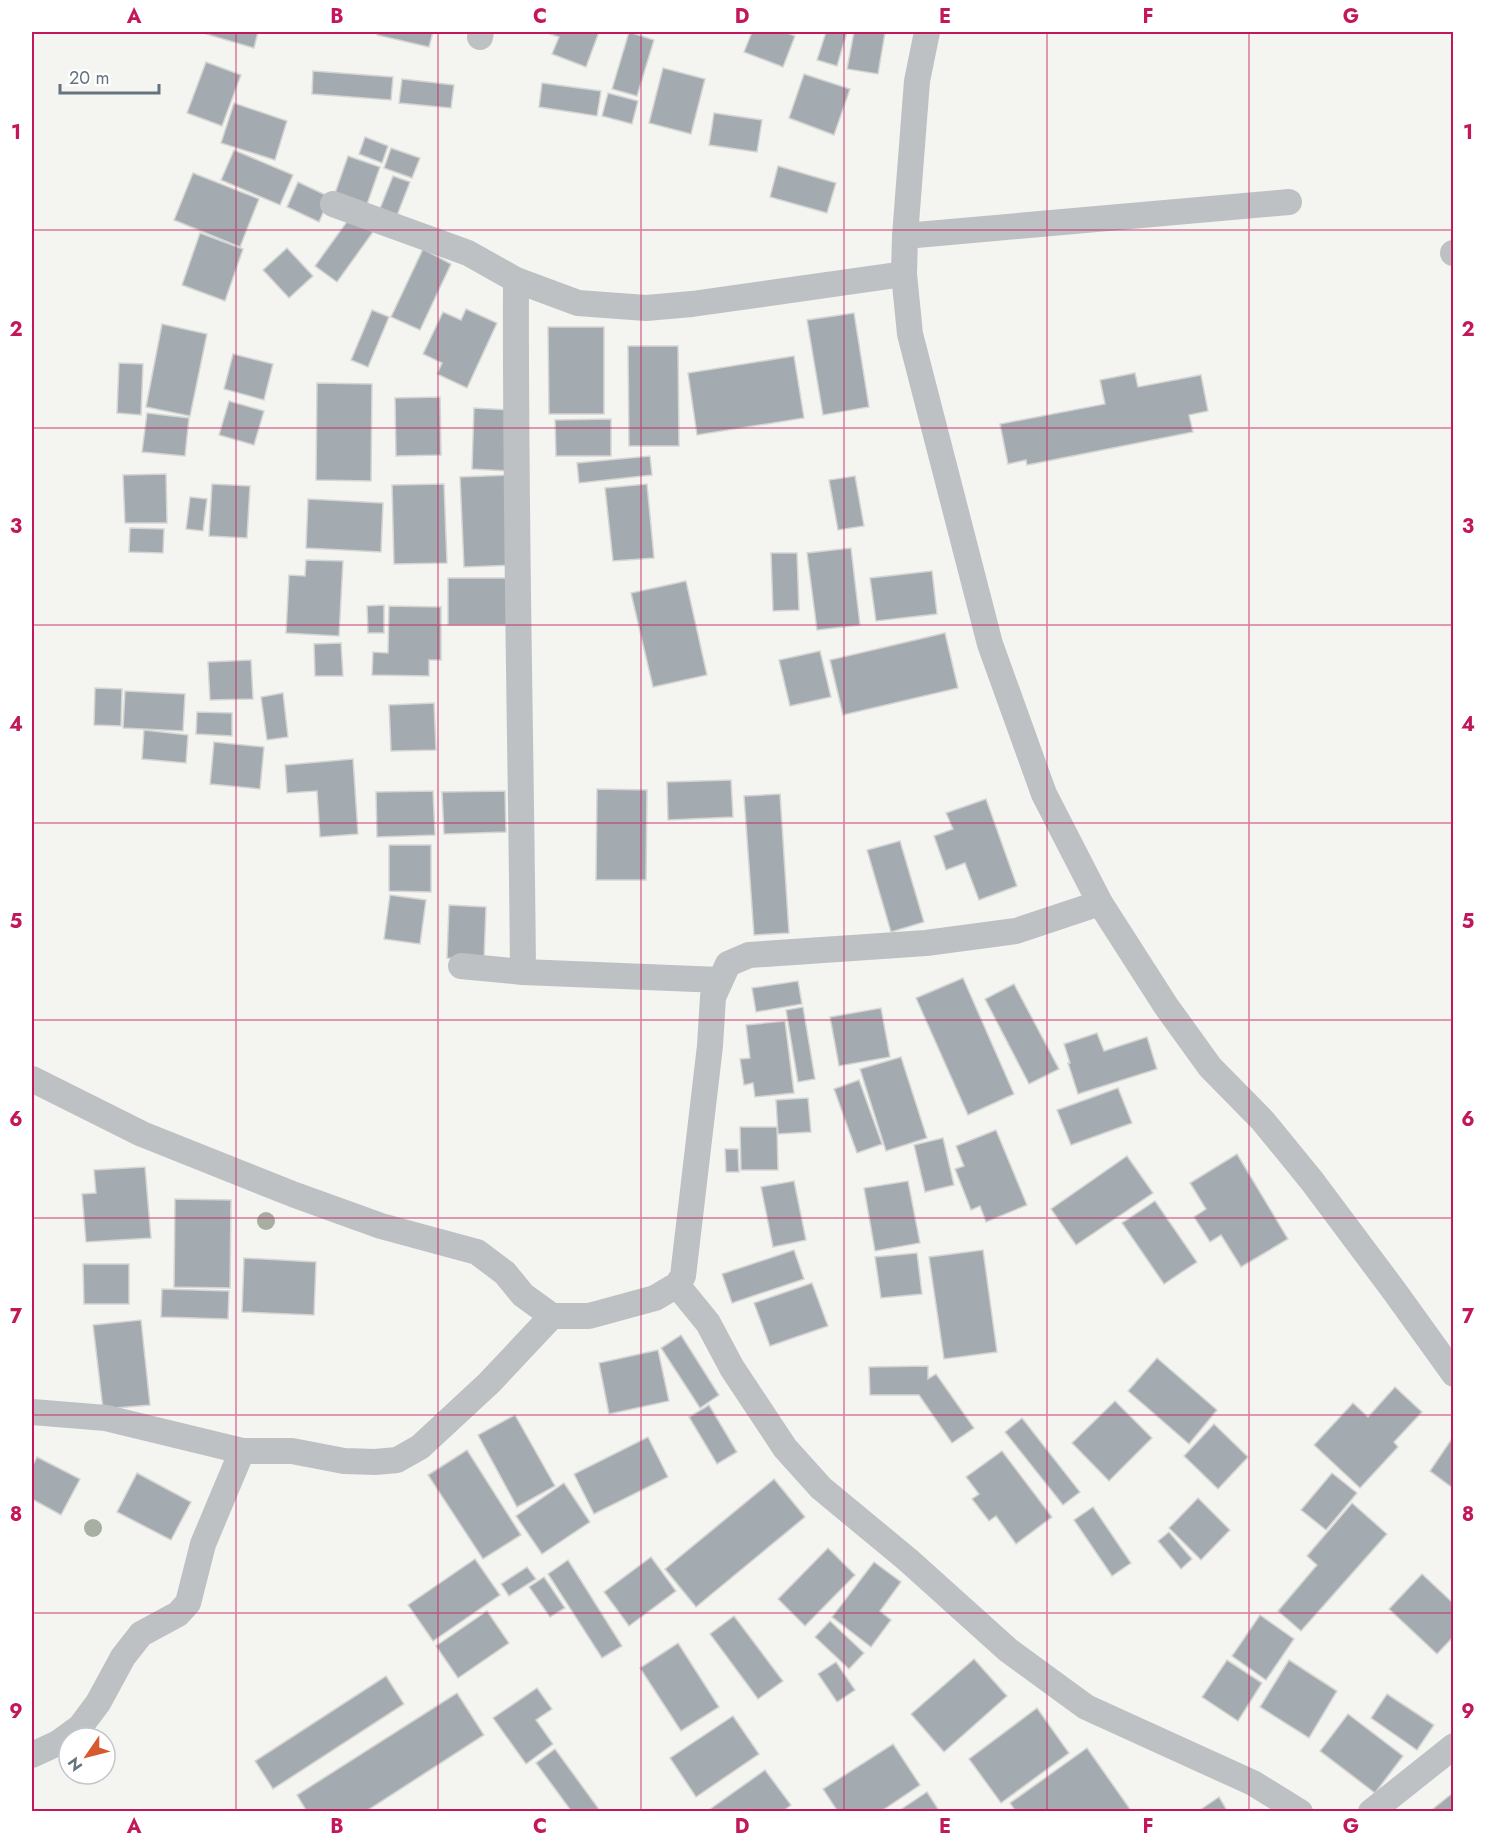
<svg xmlns="http://www.w3.org/2000/svg" width="1485" height="1843" font-family="Jost,sans-serif">
<style>
.building{fill:#a4abb0;stroke:#d5d5d3;stroke-width:1.5}
.lines{fill:none;stroke-linecap:round;stroke-linejoin:round}
.street{stroke:#bdc1c4;stroke-width:26}
.tree{fill:#a6afa2}
.grid{fill:none;stroke:#c2185b;stroke-width:1.5;stroke-opacity:0.55}
.neatline{fill:none;stroke:#c2185b;stroke-width:2}
.grid-label{font-size:20px;text-anchor:middle;font-weight:bold;fill:#c2185b}
</style>
<rect width="100%" height="100%" fill="#f4f4f0"/>
<g class="building">
<polygon points="207,32 258,32 254,48 206,34"/>
<polygon points="378,32 433,32 429,47 377,35"/>
<polygon points="544,32 599,32 586,67 552,54 559,37"/>
<polygon points="629,32 654,40 637,96 612,89"/>
<polygon points="752,32 785,32 795,36 783,67 744,52"/>
<polygon points="826,32 847,32 837,66 817,60"/>
<polygon points="854,32 885,33 878,74 847,69"/>
<polygon points="206,62 241,75 222,126 187,113"/>
<polygon points="663,68 705,79 691,134 649,123"/>
<polygon points="313,71 393,77 391,100 312,94"/>
<polygon points="804,74 850,89 834,135 789,118"/>
<polygon points="402,79 454,85 451,108 399,103"/>
<polygon points="542,83 601,91 597,116 539,107"/>
<polygon points="608,93 638,101 632,124 602,116"/>
<polygon points="234,103 287,121 275,160 221,143"/>
<polygon points="714,113 762,120 757,152 709,145"/>
<polygon points="365,137 388,146 382,163 359,154"/>
<polygon points="391,148 420,158 412,178 384,168"/>
<polygon points="234,150 293,175 280,205 221,180"/>
<polygon points="348,156 380,167 365,210 333,199"/>
<polygon points="778,166 836,183 827,213 770,197"/>
<polygon points="193,173 259,199 240,247 174,220"/>
<polygon points="393,176 410,182 396,218 379,211"/>
<polygon points="298,182 330,197 319,222 287,207"/>
<polygon points="351,216 373,232 337,282 315,266"/>
<polygon points="200,233 243,249 225,301 182,285"/>
<polygon points="287,248 313,276 289,298 263,270"/>
<polygon points="423,249 451,264 420,330 391,317"/>
<polygon points="466,309 497,323 467,388 437,374 442,363 423,354 443,312 461,320"/>
<polygon points="372,310 389,317 368,367 351,360"/>
<polygon points="854,313 869,407 823,415 807,320"/>
<polygon points="162,324 207,334 190,416 146,407"/>
<polygon points="548,327 604,327 604,414 549,414"/>
<polygon points="628,346 678,346 679,446 629,446"/>
<polygon points="233,354 273,364 264,400 224,389"/>
<polygon points="794,356 804,418 697,435 688,373"/>
<polygon points="119,363 143,364 141,415 117,413"/>
<polygon points="1135,373 1138,387 1201,375 1208,411 1189,415 1193,432 1027,465 1026,460 1008,464 1000,424 1105,404 1100,380"/>
<polygon points="317,383 372,384 371,481 316,480"/>
<polygon points="440,397 441,455 396,456 395,398"/>
<polygon points="229,401 264,411 254,445 219,435"/>
<polygon points="474,408 511,410 509,471 472,469"/>
<polygon points="147,413 189,418 185,456 142,452"/>
<polygon points="611,419 611,456 556,456 555,420"/>
<polygon points="650,456 652,475 579,483 577,463"/>
<polygon points="166,474 167,523 125,523 123,475"/>
<polygon points="510,475 514,565 464,567 460,477"/>
<polygon points="855,476 864,526 838,530 829,480"/>
<polygon points="212,484 250,486 247,538 209,536"/>
<polygon points="444,484 447,563 394,564 392,485"/>
<polygon points="647,484 654,558 613,561 605,488"/>
<polygon points="190,497 207,499 203,531 186,529"/>
<polygon points="308,499 383,503 381,552 306,548"/>
<polygon points="130,528 164,529 163,553 129,552"/>
<polygon points="851,548 860,625 817,630 807,553"/>
<polygon points="771,553 797,553 799,610 773,611"/>
<polygon points="306,560 343,561 339,636 286,633 289,575 305,576"/>
<polygon points="932,571 937,614 876,621 870,578"/>
<rect x="448" y="578" width="63" height="47"/>
<polygon points="686,581 707,675 653,687 631,593"/>
<polygon points="384,605 384,633 368,633 367,606"/>
<polygon points="389,606 441,607 441,660 429,660 429,676 372,675 373,652 388,653"/>
<polygon points="945,633 958,688 843,715 830,660"/>
<polygon points="341,643 343,676 315,676 314,644"/>
<polygon points="820,651 831,697 790,706 779,660"/>
<polygon points="251,660 253,699 210,700 208,662"/>
<polygon points="95,688 122,689 121,726 94,725"/>
<polygon points="125,691 185,694 183,731 123,728"/>
<polygon points="283,693 288,737 267,740 261,697"/>
<polygon points="434,703 436,750 391,751 389,705"/>
<polygon points="197,712 232,713 232,736 196,734"/>
<polygon points="144,730 188,735 186,763 142,759"/>
<polygon points="214,742 264,747 260,789 210,784"/>
<polygon points="353,759 358,834 320,837 317,791 287,793 285,765"/>
<polygon points="731,780 733,817 668,820 667,782"/>
<polygon points="597,789 647,790 646,880 596,880"/>
<polygon points="433,791 435,835 377,837 376,792"/>
<polygon points="505,791 506,832 444,834 442,792"/>
<polygon points="780,794 789,933 754,935 744,796"/>
<polygon points="986,799 1017,886 979,900 965,863 946,870 934,836 953,829 946,813"/>
<polygon points="900,841 924,922 891,932 867,850"/>
<polygon points="389,845 431,845 431,892 389,891"/>
<polygon points="390,895 426,900 420,944 384,939"/>
<polygon points="449,905 486,907 484,959 447,958"/>
<polygon points="963,978 1014,1094 968,1115 916,998"/>
<polygon points="798,981 802,1004 756,1012 752,988"/>
<polygon points="1014,984 1059,1069 1029,1084 985,999"/>
<polygon points="803,1007 815,1079 798,1082 786,1010"/>
<polygon points="881,1008 890,1057 839,1066 830,1017"/>
<polygon points="785,1021 794,1093 755,1097 753,1083 744,1085 740,1059 750,1058 746,1025"/>
<polygon points="1097,1033 1104,1051 1147,1037 1157,1069 1078,1094 1068,1063 1070,1063 1064,1044"/>
<polygon points="901,1057 927,1138 886,1151 860,1069"/>
<polygon points="859,1080 882,1144 857,1153 834,1089"/>
<polygon points="1118,1088 1132,1123 1071,1145 1057,1110"/>
<polygon points="808,1098 811,1132 778,1134 776,1100"/>
<polygon points="740,1127 777,1127 778,1170 741,1170"/>
<polygon points="996,1130 1027,1205 986,1222 980,1206 971,1210 955,1169 964,1166 956,1146"/>
<polygon points="943,1138 954,1185 925,1192 914,1145"/>
<polygon points="725,1149 738,1149 739,1172 726,1172"/>
<polygon points="1237,1154 1288,1239 1241,1267 1221,1235 1210,1242 1194,1217 1206,1209 1190,1183"/>
<polygon points="1127,1156 1153,1193 1076,1245 1051,1209"/>
<polygon points="145,1167 151,1238 86,1242 82,1194 96,1193 94,1170"/>
<polygon points="794,1181 806,1240 773,1247 761,1187"/>
<polygon points="908,1181 920,1243 875,1251 864,1188"/>
<polygon points="175,1199 231,1200 230,1288 174,1287"/>
<polygon points="1155,1201 1197,1262 1164,1284 1122,1223"/>
<polygon points="794,1250 804,1279 732,1303 722,1274"/>
<polygon points="983,1250 997,1352 944,1359 929,1257"/>
<polygon points="917,1253 922,1294 881,1298 875,1257"/>
<polygon points="244,1258 316,1262 314,1315 242,1312"/>
<polygon points="83,1264 129,1264 129,1304 84,1304"/>
<polygon points="812,1283 828,1326 770,1346 754,1303"/>
<polygon points="162,1289 229,1291 228,1319 161,1317"/>
<polygon points="141,1320 150,1405 103,1409 93,1325"/>
<polygon points="681,1335 719,1395 700,1408 661,1348"/>
<polygon points="658,1350 669,1401 609,1414 599,1363"/>
<polygon points="1157,1358 1217,1410 1189,1444 1128,1391"/>
<polygon points="928,1366 928,1379 936,1374 974,1428 952,1443 919,1395 870,1395 869,1367"/>
<polygon points="1395,1387 1422,1412 1394,1442 1398,1447 1360,1488 1314,1445 1353,1403 1368,1417"/>
<polygon points="1115,1401 1152,1438 1109,1481 1072,1443"/>
<polygon points="709,1405 737,1452 717,1464 689,1417"/>
<polygon points="515,1415 555,1486 517,1507 478,1435"/>
<polygon points="1022,1418 1080,1492 1063,1505 1005,1432"/>
<polygon points="1214,1424 1248,1457 1218,1489 1184,1456"/>
<polygon points="648,1437 668,1477 594,1514 574,1474"/>
<polygon points="1453,1437 1454,1437 1454,1489 1430,1471"/>
<polygon points="467,1450 521,1535 483,1559 428,1475"/>
<polygon points="1002,1451 1052,1517 1016,1544 996,1516 989,1521 972,1499 979,1494 966,1477"/>
<polygon points="37,1457 80,1479 61,1515 32,1499 32,1467"/>
<polygon points="137,1473 191,1502 171,1540 117,1512"/>
<polygon points="1332,1473 1357,1493 1326,1530 1301,1510"/>
<polygon points="774,1479 805,1517 696,1607 665,1569"/>
<polygon points="564,1483 590,1522 542,1554 516,1516"/>
<polygon points="1198,1498 1230,1530 1201,1560 1169,1528"/>
<polygon points="1352,1503 1387,1534 1301,1631 1278,1611 1317,1565 1307,1556"/>
<polygon points="1093,1507 1131,1563 1112,1576 1074,1520"/>
<polygon points="1169,1532 1192,1559 1181,1569 1158,1541"/>
<polygon points="828,1548 855,1575 805,1626 778,1599"/>
<polygon points="651,1557 676,1591 629,1626 604,1592"/>
<polygon points="475,1559 500,1595 433,1641 408,1605"/>
<polygon points="568,1560 622,1646 602,1658 548,1574"/>
<polygon points="874,1562 901,1582 880,1611 891,1620 871,1647 832,1617"/>
<polygon points="527,1567 536,1579 509,1596 501,1584"/>
<polygon points="1422,1574 1454,1604 1454,1636 1437,1654 1389,1609"/>
<polygon points="544,1577 565,1608 550,1617 529,1587"/>
<polygon points="487,1611 509,1643 458,1678 436,1646"/>
<polygon points="1260,1615 1294,1639 1266,1680 1232,1656"/>
<polygon points="734,1616 783,1681 758,1699 710,1634"/>
<polygon points="830,1621 864,1653 849,1669 815,1637"/>
<polygon points="678,1643 719,1707 681,1731 640,1668"/>
<polygon points="974,1659 1007,1696 944,1752 911,1714"/>
<polygon points="1227,1660 1262,1683 1238,1721 1202,1697"/>
<polygon points="1289,1660 1337,1691 1309,1738 1260,1707"/>
<polygon points="836,1662 855,1690 837,1702 818,1674"/>
<polygon points="386,1676 404,1704 273,1789 255,1761"/>
<polygon points="537,1688 552,1709 536,1720 553,1744 526,1764 493,1718"/>
<polygon points="457,1693 484,1735 365,1812 307,1812 297,1795"/>
<polygon points="1387,1694 1434,1725 1417,1750 1371,1718"/>
<polygon points="1037,1708 1069,1753 1001,1803 969,1759"/>
<polygon points="1348,1714 1403,1756 1375,1793 1320,1751"/>
<polygon points="733,1716 759,1754 696,1797 670,1758"/>
<polygon points="893,1744 920,1785 880,1812 838,1812 823,1789"/>
<polygon points="1087,1748 1132,1812 1016,1812 1010,1803"/>
<polygon points="555,1749 601,1812 572,1812 536,1763"/>
<polygon points="765,1770 791,1805 782,1812 706,1812"/>
<polygon points="927,1792 940,1812 897,1812"/>
<polygon points="1454,1792 1454,1812 1429,1812"/>
<polygon points="1219,1797 1228,1812 1197,1812"/>
</g>
<g class="lines">
<g class="street">
<polyline points="480,37 481,32"/>
<polyline points="333,204 468,253 516,280 578,303 646,308 692,304 904,274"/>
<polyline points="905,236 1289,202"/>
<polyline points="1453,253 1454,253"/>
<path d="M516,280c-1,230 5,461 7,692"/>
<polyline points="1100,903 1166,1006 1210,1067 1263,1121 1312,1181 1395,1292 1454,1374"/>
<polyline points="461,966 523,972 720,980"/>
<polyline points="32,1079 142,1134 295,1195 381,1226 477,1252 505,1273 523,1295 552,1316 589,1316 655,1298 677,1285 683,1276 710,1046 713,997 728,964 749,955 926,943 1016,931 1100,903 1044,794 990,644 910,334 904,274 905,236 917,81 927,32"/>
<polyline points="677,1285 708,1323 732,1368 785,1448 821,1488 908,1560 1008,1650 1086,1707 1253,1783 1300,1812"/>
<polyline points="32,1412 106,1418 242,1451 292,1451 344,1461 375,1462 397,1460 420,1447 489,1383 552,1316"/>
<polyline points="32,1755 58,1743 80,1727 98,1703 123,1657 141,1634 178,1614 188,1603 203,1544 242,1451"/>
<polyline points="1371,1812 1454,1746"/>
</g>
</g>
<g class="tree">
<circle cx="266" cy="1221" r="9"/>
<circle cx="93" cy="1528" r="9"/>
</g>
<path class="grid" d="M236,32v1780M438,32v1780M641,32v1780M844,32v1780M1047,32v1780M1249,32v1780M32,230h1422M32,428h1422M32,625h1422M32,823h1422M32,1020h1422M32,1218h1422M32,1415h1422M32,1613h1422"/>
<rect width="1485" height="1843" fill="none" stroke="#ffffff" stroke-width="66"/>
<g transform="translate(87 1756) rotate(235)"><circle r="28" fill="#ffffff" stroke="#c1c7cc" stroke-width="1.5"/>
<path d="M0-4.5L10 22L0 15L-10 22Z" fill="#d6592f"/>
<text y="-9" font-size="16" font-weight="bold" text-anchor="middle" fill="#65737f">N</text>
</g>
<path d="M60 84v9h99v-9" fill="none" stroke="#65737f" stroke-width="3"/>
<text x="69" y="84" font-size="18" fill="#65737f" stroke="#ffffff" stroke-width="4.5" paint-order="stroke">20 m</text>
<rect x="33" y="33" width="1419" height="1777" class="neatline"/>
<g class="grid-label">
<text x="134" y="23">A</text>
<text x="337" y="23">B</text>
<text x="540" y="23">C</text>
<text x="742" y="23">D</text>
<text x="945" y="23">E</text>
<text x="1148" y="23">F</text>
<text x="1351" y="23">G</text>
<text x="16" y="139">1</text>
<text x="1468" y="139">1</text>
<text x="16" y="336">2</text>
<text x="1468" y="336">2</text>
<text x="16" y="533">3</text>
<text x="1468" y="533">3</text>
<text x="16" y="731">4</text>
<text x="1468" y="731">4</text>
<text x="16" y="928">5</text>
<text x="1468" y="928">5</text>
<text x="16" y="1126">6</text>
<text x="1468" y="1126">6</text>
<text x="16" y="1323">7</text>
<text x="1468" y="1323">7</text>
<text x="16" y="1521">8</text>
<text x="1468" y="1521">8</text>
<text x="16" y="1718">9</text>
<text x="1468" y="1718">9</text>
<text x="134" y="1833">A</text>
<text x="337" y="1833">B</text>
<text x="540" y="1833">C</text>
<text x="742" y="1833">D</text>
<text x="945" y="1833">E</text>
<text x="1148" y="1833">F</text>
<text x="1351" y="1833">G</text>
</g>
</svg>
